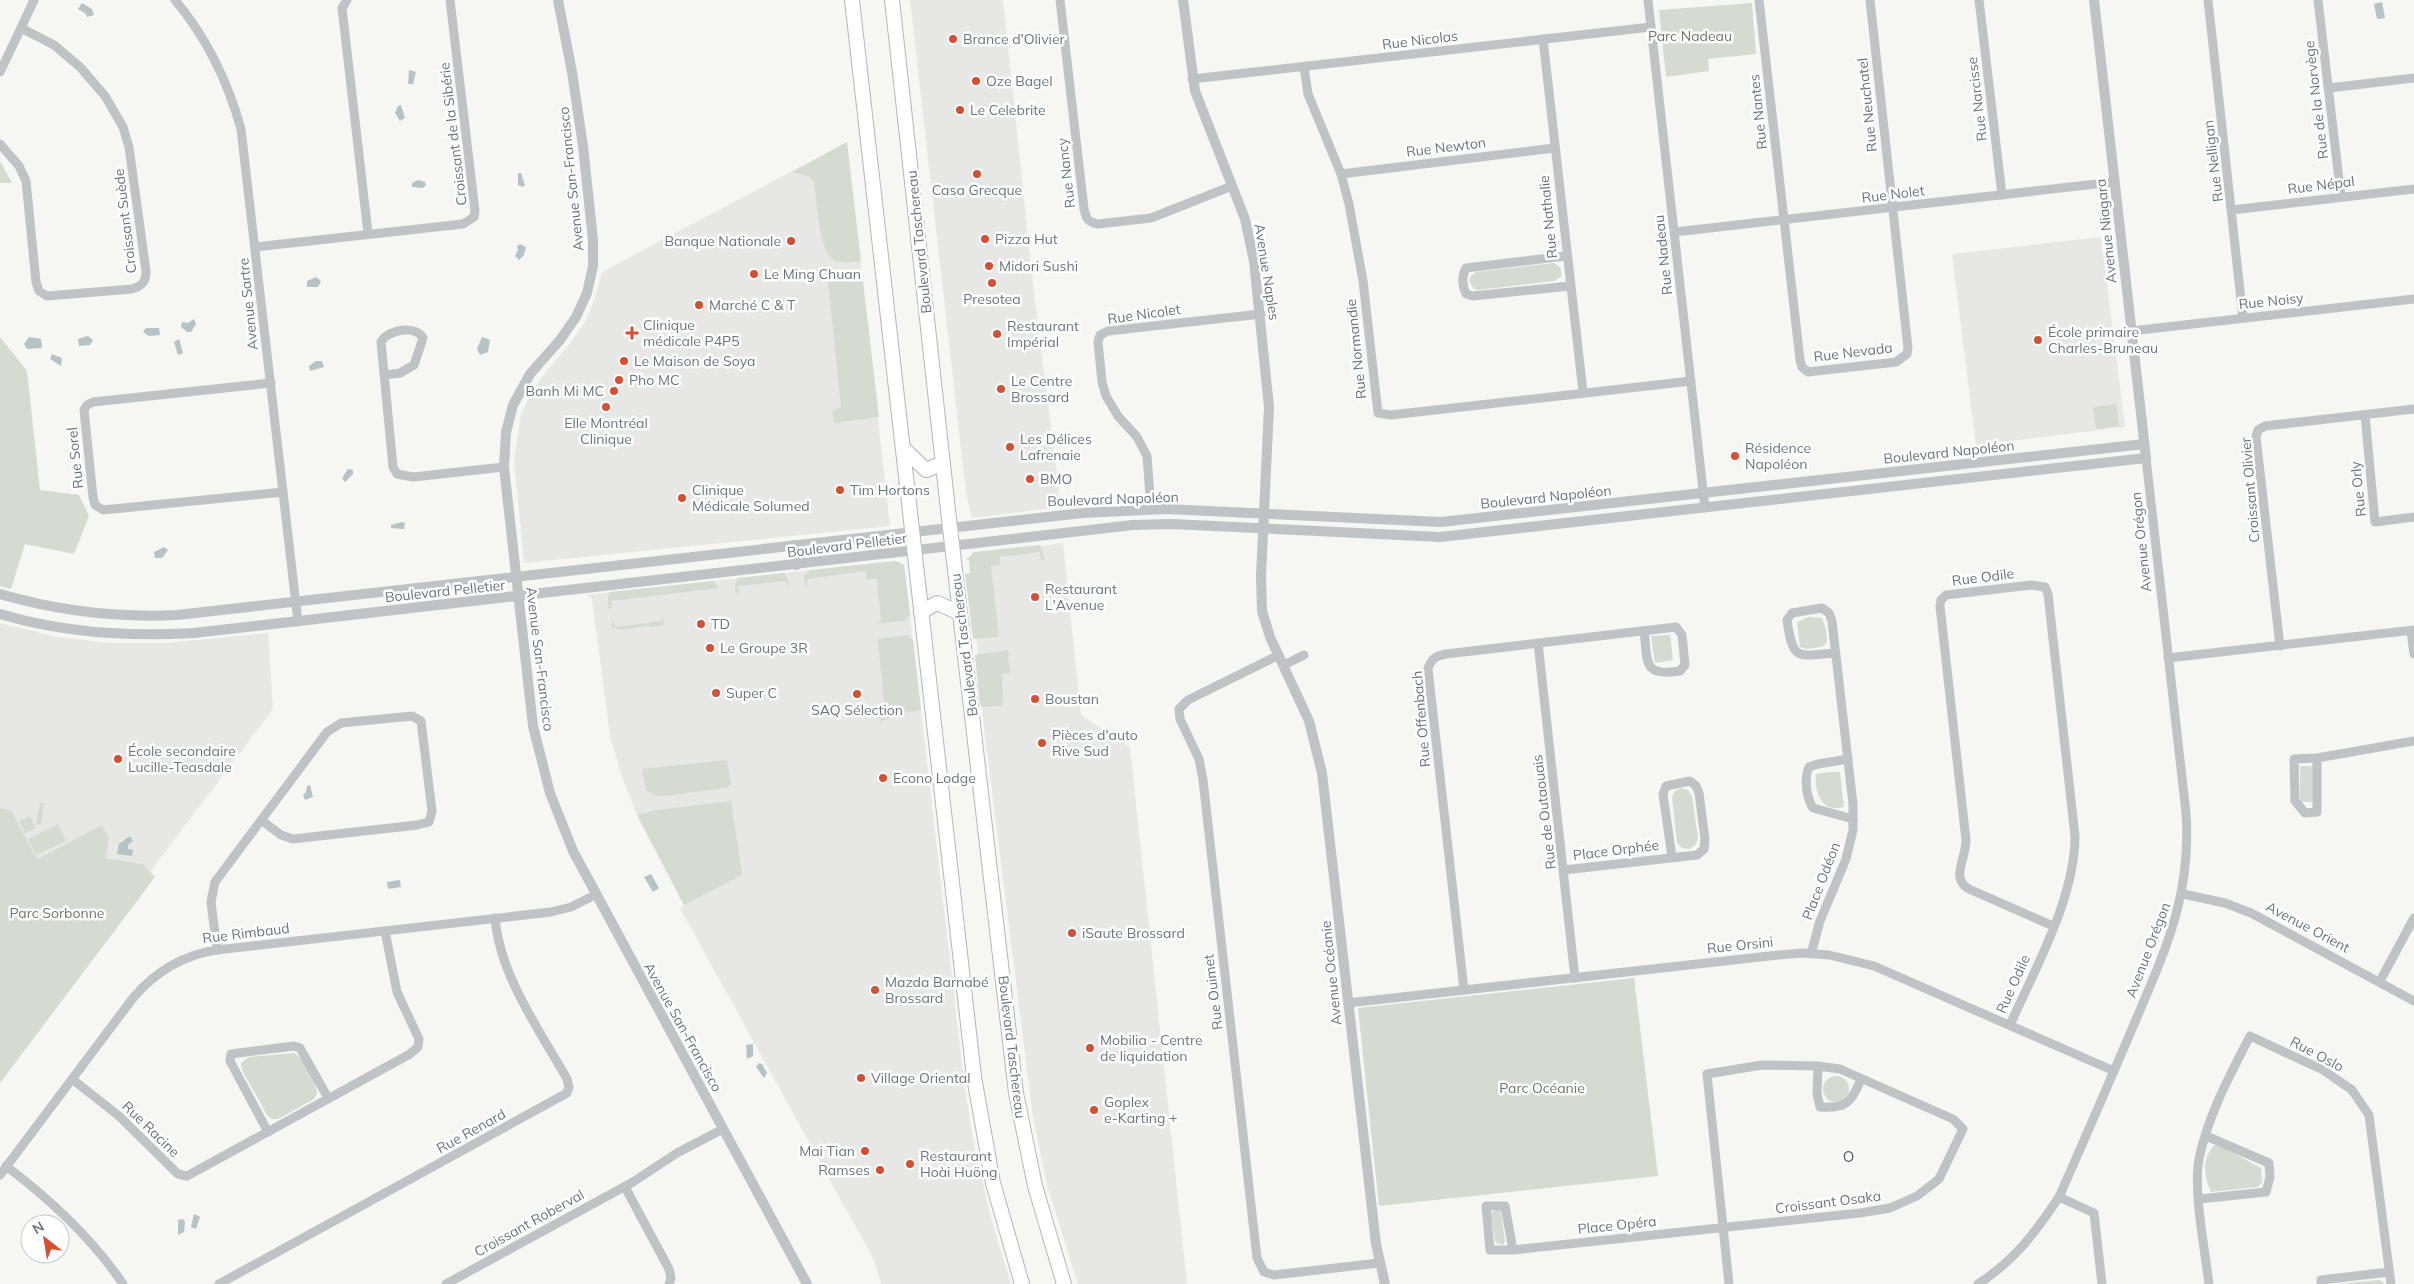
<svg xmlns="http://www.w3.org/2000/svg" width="2414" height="1284" font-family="Mulish,sans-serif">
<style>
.built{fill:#e7e7e6}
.green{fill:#d6dbd2}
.water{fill:#b6c3c6}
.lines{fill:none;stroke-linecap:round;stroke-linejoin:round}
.primary-casing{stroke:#b3b7ba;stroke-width:16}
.minor{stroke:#bfc3c6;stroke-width:9}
.tertiary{stroke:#bfc3c6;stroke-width:10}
.primary{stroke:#fff;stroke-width:14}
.poi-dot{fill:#d84e30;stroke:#fff;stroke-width:2}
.labels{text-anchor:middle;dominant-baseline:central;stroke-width:5;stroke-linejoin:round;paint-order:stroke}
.park-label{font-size:14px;fill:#6a7a65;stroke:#fff}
.poi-label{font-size:14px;fill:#677782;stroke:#fff;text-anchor:start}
.street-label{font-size:14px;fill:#677782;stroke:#fff}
.neighbourhood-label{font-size:15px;letter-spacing:1px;fill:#546068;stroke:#fff}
</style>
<rect width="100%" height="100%" fill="#f6f6f3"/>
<g class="built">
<polygon points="910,0 1003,0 1033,284 1061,507 972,518 966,493"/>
<polygon points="847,142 890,526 524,563 514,460 521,414 531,393 544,374 568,346 585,322 594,301 602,272"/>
<polygon points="2101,237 2125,427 1976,445 1952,254"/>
<polygon points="1063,543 1081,715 1130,747 1187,1284 1078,1284 1047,1185 1033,1117 981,703 971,561 978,555"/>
<polygon points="891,561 904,565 964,1081 973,1140 991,1218 1011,1284 881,1284 874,1260 680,908 684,905 637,815 622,777 610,736 592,599 586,595"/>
<polygon points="0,623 57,637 110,643 165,643 268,633 273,709 150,872 143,864 105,858 109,836 100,825 37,859 11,810 0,808"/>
</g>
<g class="green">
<polygon points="1752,3 1756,54 1708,59 1709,71 1666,77 1659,10"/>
<path d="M847,142l14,119c-8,1 -19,3 -27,-1 -16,-9 -17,-60 -20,-78l-6,-6 -16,-4z"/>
<polygon points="0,161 12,183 0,183"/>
<polygon points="1554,263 1560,267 1562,276 1554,281 1478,290 1474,289 1469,281 1471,276 1476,272"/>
<polygon points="851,280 863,281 879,417 834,423 832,411 841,407 828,282"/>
<polygon points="0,337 27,371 40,490 79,495 89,516 74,554 25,544 11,589 0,586"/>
<polygon points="2116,404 2119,426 2096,429 2093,407"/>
<polygon points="1040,545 1045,560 1041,560 1040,552 1000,557 1000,565 991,566 999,637 973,639 965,574 970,573 969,560 966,560 974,552"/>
<polygon points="896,561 904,565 910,615 904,621 874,624 881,622 877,579 866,579 866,571 807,579 807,587 805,586 804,576 810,570"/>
<polygon points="784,573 788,579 789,589 786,581 738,586 739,595 735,592 735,584 738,578"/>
<polygon points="713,581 719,588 612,601 612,609 608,608 608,597 610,592"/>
<polygon points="663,613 664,625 649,627 649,625 624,630 612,628 612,619 615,627 662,621"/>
<polygon points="1809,617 1822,618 1826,629 1827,642 1822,647 1806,649 1800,647 1797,622"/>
<polygon points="907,635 913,640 921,710 901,713 880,722 877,706 884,705 878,639"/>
<polygon points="1670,635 1673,660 1655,663 1651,636"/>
<polygon points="1007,650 1010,654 1008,655 1010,673 1002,674 1003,706 983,707 980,706 975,655"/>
<polygon points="727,760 731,784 726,788 664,796 657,796 646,790 642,769"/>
<rect x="2300" y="766" width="13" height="36"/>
<path d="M1830,772h10l4,35c-22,7 -30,-15 -28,-33z"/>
<polygon points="1681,788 1688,790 1692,796 1698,838 1696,844 1690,849 1682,848 1677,843 1672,797 1675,791"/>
<polygon points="731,801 742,875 684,905 637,815 657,810"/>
<polygon points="40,803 44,803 41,825 36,824"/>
<polygon points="0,808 11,810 37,859 101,825 109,836 106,858 143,864 155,877 0,1083"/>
<polygon points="30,816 36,828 25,833 19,821"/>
<polygon points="58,824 66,841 36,855 28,839"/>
<polygon points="1634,978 1658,1176 1379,1206 1358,1008"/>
<path d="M294,1053c10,5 22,29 23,41l-3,5 -36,20h-6l-5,-4 -25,-45 -1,-7 8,-6z"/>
<circle cx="1836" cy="1089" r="13"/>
<path d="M2215,1145l8,2 38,21 1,15 -4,4 -47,5c-7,-15 -10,-35 4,-47z"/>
<polygon points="1496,1210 1501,1211 1505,1241 1503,1245 1495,1242 1491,1213"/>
<polygon points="2380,1280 2385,1284 2335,1284 2336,1284"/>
</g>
<g class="water">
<polygon points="2382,2 2385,18 2377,19 2374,4"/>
<polygon points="82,3 92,9 94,15 87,17 86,14 78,9"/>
<polygon points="409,70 416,72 413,84 408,84"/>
<polygon points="401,105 405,118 400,121 395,113 398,106"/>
<polygon points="518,173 521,173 525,185 523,187 518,185"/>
<polygon points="418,180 425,182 426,185 423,188 412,187 412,183"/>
<polygon points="520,244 526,247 524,255 519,260 515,256 518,250 517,246"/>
<polygon points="316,277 321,281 318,287 307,287 307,281"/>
<polygon points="194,319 196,324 191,332 187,332 181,327 182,322 188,323"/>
<polygon points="146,328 159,328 160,335 149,336 143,332"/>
<polygon points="88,336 93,340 90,345 79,346 78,339"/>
<polygon points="29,337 41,339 42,348 27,349 24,344"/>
<polygon points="482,337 490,340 488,352 480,355 477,349"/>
<polygon points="179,339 183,353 178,355 174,342"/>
<polygon points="52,354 62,358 61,366 50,359"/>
<polygon points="316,361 322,361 324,367 310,371 309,366"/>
<polygon points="348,469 353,470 353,474 345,482 342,478"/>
<polygon points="402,522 405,523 404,529 391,528 391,525"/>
<polygon points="164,547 168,550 162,558 155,558 154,552"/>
<polygon points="310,785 313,797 305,800 303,795 306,792 307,786"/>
<polygon points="130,836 133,841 128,845 128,849 133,850 132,856 117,854 119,844"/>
<polygon points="651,874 659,888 653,892 644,877"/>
<polygon points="400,880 401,887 388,889 387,882"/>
<polygon points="753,1044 753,1056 747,1059 746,1045"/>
<polygon points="759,1063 762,1064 767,1073 764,1078 756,1067"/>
<polygon points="194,1214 200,1217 196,1229 191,1227"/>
<polygon points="183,1219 185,1222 184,1232 178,1235 178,1220"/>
</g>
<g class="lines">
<defs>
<g id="primary">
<polyline points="852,0 974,1077 993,1183 1022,1284"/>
<polyline points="892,0 949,519 1016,1093 1035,1186 1064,1284"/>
<polyline points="903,448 926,470 943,463"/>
<polyline points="921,612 937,603 960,613"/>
</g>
</defs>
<use href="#primary" class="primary-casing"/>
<g class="minor">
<path d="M175,0c32,38 53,82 66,129l57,493"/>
<polyline points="347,0 342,8 368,233"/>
<path d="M1060,0l24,209c2,10 4,13 14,15l53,-6 81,-32"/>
<polyline points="1648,0 1705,508"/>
<polyline points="1759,0 1800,360 1802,367 1808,372 1896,362 1907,354 1908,348 1870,0"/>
<polyline points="1979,0 2002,195"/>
<polyline points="2208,0 2243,318"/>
<polyline points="2318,0 2341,197"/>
<polyline points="21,28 34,0"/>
<polyline points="1543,39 1583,392"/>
<polyline points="1304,67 1308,94 1341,174 1349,204 1363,281 1378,413 1391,415 1691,381"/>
<path d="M0,72l21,-44 33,17 26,22 25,29 18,31 6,20 17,124c0,11 -4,15 -14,18l-85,7 -8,-5 -3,-9 -10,-101 -7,-15 -19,-22"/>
<polyline points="1192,79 1651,27"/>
<polyline points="2329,88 2414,78"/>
<polyline points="1341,174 1554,148"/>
<polyline points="2232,210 2414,189"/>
<polyline points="1675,232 2114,182"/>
<polyline points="255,247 463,224 474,217 475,211 450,0"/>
<path d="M1566,256l-100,12c-5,9 -4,17 0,26l7,2 97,-10"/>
<polyline points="2131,331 2414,299"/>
<path d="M385,375l15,-2 14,-8 9,-27c-7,-13 -35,-9 -42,4l12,125 4,7 16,3 91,-10"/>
<polyline points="271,383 93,402 87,405 84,410 93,497 95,505 103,510 283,492"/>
<polyline points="2365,415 2375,522 2414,517"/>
<polyline points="1151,509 1147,456 1137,437 1118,416 1106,396 1102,382 1098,342 1100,335 1108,331 1261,314"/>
<polyline points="2411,631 2414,654"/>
<polyline points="1538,643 1575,978"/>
<polyline points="2280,646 2256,437 2258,430 2265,426 2414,409"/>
<polyline points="1279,655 1188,700 1179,709 1180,719 1199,759 1203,780 1257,1258 1264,1272 1274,1275 1379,1263"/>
<polyline points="2168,658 2414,630"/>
<polyline points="1284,665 1304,655"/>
<polyline points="2317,758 2317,812 2305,813 2295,801 2294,759 2317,758 2414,741"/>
<path d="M1848,759l-30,5 -9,3c-5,11 -3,30 4,41l40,11"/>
<polyline points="1564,870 1697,855 1704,849 1705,839 1699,793 1696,786 1690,781 1666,786 1663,794 1672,857"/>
<polyline points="2183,894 2225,903 2251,913 2414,1001"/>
<polyline points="217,950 211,902 215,882 327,732 341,723 412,716 421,721 432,811 429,822 417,825 293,839 281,835 261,820"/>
<path d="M1811,954l9,-33 26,-62 7,-29v-26l-21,-183 -3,-8 -7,-5 -30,5 -5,7c6,42 10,36 49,33"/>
<polyline points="2380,981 2414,918"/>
<path d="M1464,990l-36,-321c3,-10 7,-13 18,-15l230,-27 6,8 3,30 -5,6c-38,6 -32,-9 -36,-40"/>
<polyline points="1348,1003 1778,955 1803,953 1829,955 1874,966 2114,1071"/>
<path d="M2010,1025c25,-56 65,-127 65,-189l-27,-242 -3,-7 -14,-2 -85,10 -5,5 -1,6 26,234c0,19 -16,39 3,49l84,37"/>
<path d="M1818,1066l-1,28 3,13c26,2 32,-5 41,-28"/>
<polyline points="72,1079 119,1116 178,1174 187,1176 410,1054 418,1047 419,1039 397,992 385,931"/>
<polyline points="268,1132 230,1061 231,1054 294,1046 300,1048 328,1098"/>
<path d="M6,1166c45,34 86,72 117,118"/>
<path d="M0,1175l133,-177c22,-26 50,-43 84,-48l334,-38 20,-5 24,-12"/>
<polyline points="625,1187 669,1269 671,1278 669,1284"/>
<polyline points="2059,1197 2094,1213 2102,1284"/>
<polyline points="2199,1199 2266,1192 2270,1177 2269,1163 2206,1136"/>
<polyline points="1513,1250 1505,1206 1486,1206 1490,1250 1513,1250 1860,1213 1890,1208 1917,1196 1939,1179 1963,1129 1953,1119 1840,1069 1818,1066 1762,1065 1707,1074 1729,1284"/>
<path d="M219,1284l348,-191 2,-6 -2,-8c-28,-50 -67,-103 -72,-161"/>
<polyline points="446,1284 633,1182 677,1153 723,1129"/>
<path d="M1978,1284c37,-24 57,-51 81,-87 25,-56 49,-112 73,-168 32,-76 60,-132 54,-216l-40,-355"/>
<path d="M2209,1284c-4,-34 -16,-93 -10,-125 9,-44 31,-84 51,-123l73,34 29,20 17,25 22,169"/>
<polyline points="2321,1284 2321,1280 2389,1272"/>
</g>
<g class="tertiary">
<polyline points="558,0 572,72 583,146 593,240 593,266 587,293 576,317 560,340 530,374 513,405 506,432 504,467 533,726 550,793 573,851 807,1284"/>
<polyline points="1183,0 1195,91 1245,219 1254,261 1269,407 1261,576 1262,611 1270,637 1309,721 1322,773 1376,1244 1385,1284"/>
<polyline points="794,545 796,565"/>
<path d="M0,594c59,17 116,24 177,21l906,-102 82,-4 276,13 703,-78"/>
<path d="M0,614c64,19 127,23 194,19l939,-108 39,-1 268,13 706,-79 -52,-458"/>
</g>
<use href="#primary" class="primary"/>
</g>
<g class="poi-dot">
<circle cx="953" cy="39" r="5"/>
<circle cx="976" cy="81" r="5"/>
<circle cx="960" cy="110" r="5"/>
<circle cx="977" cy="174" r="5"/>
<circle cx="985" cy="239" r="5"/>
<circle cx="791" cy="241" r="5"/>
<circle cx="989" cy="266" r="5"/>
<circle cx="754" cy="274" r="5"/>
<circle cx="992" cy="283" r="5"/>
<circle cx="699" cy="305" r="5"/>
<path d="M629.5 325.5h5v5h5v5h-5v5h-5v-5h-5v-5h5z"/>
<circle cx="997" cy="334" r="5"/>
<circle cx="2038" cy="340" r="5"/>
<circle cx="624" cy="361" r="5"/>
<circle cx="619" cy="380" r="5"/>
<circle cx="1001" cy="389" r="5"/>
<circle cx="614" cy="391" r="5"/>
<circle cx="606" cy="407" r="5"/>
<circle cx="1010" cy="447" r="5"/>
<circle cx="1735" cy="456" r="5"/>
<circle cx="1030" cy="479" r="5"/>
<circle cx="840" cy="490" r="5"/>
<circle cx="682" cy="498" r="5"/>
<circle cx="1035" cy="597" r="5"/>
<circle cx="701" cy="624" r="5"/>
<circle cx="710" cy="648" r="5"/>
<circle cx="716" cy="693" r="5"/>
<circle cx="857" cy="694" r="5"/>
<circle cx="1035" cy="699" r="5"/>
<circle cx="1042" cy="743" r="5"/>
<circle cx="118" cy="759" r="5"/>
<circle cx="883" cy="778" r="5"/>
<circle cx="1072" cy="933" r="5"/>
<circle cx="875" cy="990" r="5"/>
<circle cx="1090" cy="1048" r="5"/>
<circle cx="861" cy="1078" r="5"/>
<circle cx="1094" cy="1110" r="5"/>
<circle cx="865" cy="1151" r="5"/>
<circle cx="910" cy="1164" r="5"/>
<circle cx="880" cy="1170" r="5"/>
</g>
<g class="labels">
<g class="park-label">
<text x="1690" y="36">Parc Nadeau</text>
<text x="57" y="913">Parc Sorbonne</text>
<text x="1542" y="1088">Parc Océanie</text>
</g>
<g class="poi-label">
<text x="963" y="39">Brance d'Olivier</text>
<text x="986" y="81">Oze Bagel</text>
<text x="970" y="110">Le Celebrite</text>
<text x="977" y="190" text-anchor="middle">Casa Grecque</text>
<text x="995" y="239">Pizza Hut</text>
<text x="781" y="241" text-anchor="end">Banque Nationale</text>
<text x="999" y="266">Midori Sushi</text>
<text x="764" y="274">Le Ming Chuan</text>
<text x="992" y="299" text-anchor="middle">Presotea</text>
<text x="709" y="305">Marché C &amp; T</text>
<text x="643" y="325">Clinique<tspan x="643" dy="16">médicale P4P5</tspan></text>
<text x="1007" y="326">Restaurant<tspan x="1007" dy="16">Impérial</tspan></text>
<text x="2048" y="332">École primaire<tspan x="2048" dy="16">Charles-Bruneau</tspan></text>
<text x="634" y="361">Le Maison de Soya</text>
<text x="629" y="380">Pho MC</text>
<text x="1011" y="381">Le Centre<tspan x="1011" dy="16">Brossard</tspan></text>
<text x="604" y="391" text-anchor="end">Banh Mi MC</text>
<text x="606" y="423" text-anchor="middle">Elle Montréal<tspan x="606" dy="16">Clinique</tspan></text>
<text x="1020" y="439">Les Délices<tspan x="1020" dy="16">Lafrenaie</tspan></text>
<text x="1745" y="448">Résidence<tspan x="1745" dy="16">Napoléon</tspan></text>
<text x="1040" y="479">BMO</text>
<text x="692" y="490">Clinique<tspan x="692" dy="16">Médicale Solumed</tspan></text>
<text x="850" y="490">Tim Hortons</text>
<text x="1045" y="589">Restaurant<tspan x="1045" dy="16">L'Avenue</tspan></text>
<text x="711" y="624">TD</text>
<text x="720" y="648">Le Groupe 3R</text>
<text x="726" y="693">Super C</text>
<text x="1045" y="699">Boustan</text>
<text x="857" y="710" text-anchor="middle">SAQ Sélection</text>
<text x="1052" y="735">Pièces d'auto<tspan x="1052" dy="16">Rive Sud</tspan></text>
<text x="128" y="751">École secondaire<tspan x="128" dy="16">Lucille-Teasdale</tspan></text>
<text x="893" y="778">Econo Lodge</text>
<text x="1082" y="933">iSaute Brossard</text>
<text x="885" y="982">Mazda Barnabé<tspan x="885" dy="16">Brossard</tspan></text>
<text x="1100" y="1040">Mobilia - Centre<tspan x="1100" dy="16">de liquidation</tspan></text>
<text x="871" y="1078">Village Oriental</text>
<text x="1104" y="1102">Goplex<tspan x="1104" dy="16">e-Karting +</tspan></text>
<text x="855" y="1151" text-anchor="end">Mai Tian</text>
<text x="920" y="1156">Restaurant<tspan x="920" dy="16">Hoài Huöng</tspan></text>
<text x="870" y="1170" text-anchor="end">Ramses</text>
</g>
<g class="street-label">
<text transform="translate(1420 40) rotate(-7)">Rue Nicolas</text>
<text transform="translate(1977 99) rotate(-97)">Rue Narcisse</text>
<text transform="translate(2316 100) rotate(-97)">Rue de la Norvège</text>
<text transform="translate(1867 105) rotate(-96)">Rue Neuchatel</text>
<text transform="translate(1758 112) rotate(-96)">Rue Nantes</text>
<text transform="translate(453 134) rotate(-97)">Croissant de la Sibérie</text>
<text transform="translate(1446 147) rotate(-7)">Rue Newton</text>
<text transform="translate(2213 161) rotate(-97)">Rue Nelligan</text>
<text transform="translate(1066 173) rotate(-97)">Rue Nancy</text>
<text transform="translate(571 179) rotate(-96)">Avenue San-Francisco</text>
<text transform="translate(2321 185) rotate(-7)">Rue Népal</text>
<text transform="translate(1893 194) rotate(-7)">Rue Nolet</text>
<text transform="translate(1548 217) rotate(-96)">Rue Nathalie</text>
<text transform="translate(125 221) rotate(-97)">Croissant Suède</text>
<text transform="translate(2106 231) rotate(-96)">Avenue Niagara</text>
<text transform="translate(919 242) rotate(-96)">Boulevard Taschereau</text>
<text transform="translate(1663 255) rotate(-96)">Rue Nadeau</text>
<text transform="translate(1267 272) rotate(81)">Avenue Naples</text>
<text transform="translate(2271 301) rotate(-6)">Rue Noisy</text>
<text transform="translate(248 304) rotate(-96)">Avenue Sartre</text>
<text transform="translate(1144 314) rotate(-8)">Rue Nicolet</text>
<text transform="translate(1356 349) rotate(-96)">Rue Normandie</text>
<text transform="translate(1853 352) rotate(-7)">Rue Nevada</text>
<text transform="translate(1949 452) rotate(-6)">Boulevard Napoléon</text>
<text transform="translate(75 458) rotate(-96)">Rue Sorel</text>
<text transform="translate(2358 489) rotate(-96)">Rue Orly</text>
<text transform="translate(2250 490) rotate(-95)">Croissant Olivier</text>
<text transform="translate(1546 497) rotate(-6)">Boulevard Napoléon</text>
<text transform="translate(1113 499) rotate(-2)">Boulevard Napoléon</text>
<text transform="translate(2141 542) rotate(-96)">Avenue Orégon</text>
<text transform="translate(847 545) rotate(-7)">Boulevard Pelletier</text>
<text transform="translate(1983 577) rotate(-7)">Rue Odile</text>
<text transform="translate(445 591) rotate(-6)">Boulevard Pelletier</text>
<text transform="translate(964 645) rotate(-97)">Boulevard Taschereau</text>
<text transform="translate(540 659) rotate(83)">Avenue San-Francisco</text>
<text transform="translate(1421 719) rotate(-95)">Rue Offenbach</text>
<text transform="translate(1544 812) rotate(-97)">Rue de Outaouais</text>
<text transform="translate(1616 850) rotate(-7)">Place Orphée</text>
<text transform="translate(1821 881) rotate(-69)">Place Odéon</text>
<text transform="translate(2308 927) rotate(28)">Avenue Orient</text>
<text transform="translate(246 933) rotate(-7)">Rue Rimbaud</text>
<text transform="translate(1740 945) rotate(-6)">Rue Orsini</text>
<text transform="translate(2148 950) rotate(-69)">Avenue Orégon</text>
<text transform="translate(1331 973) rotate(-96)">Avenue Océanie</text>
<text transform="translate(2013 984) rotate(-66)">Rue Odile</text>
<text transform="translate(1213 992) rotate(-97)">Rue Ouimet</text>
<text transform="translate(683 1027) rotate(61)">Avenue San-Francisco</text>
<text transform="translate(1012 1047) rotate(83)">Boulevard Taschereau</text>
<text transform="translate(2317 1054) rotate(28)">Rue Oslo</text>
<text transform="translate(151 1129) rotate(44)">Rue Racine</text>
<text transform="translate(471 1131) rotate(-29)">Rue Renard</text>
<text transform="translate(1828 1202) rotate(-7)">Croissant Osaka</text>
<text transform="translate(529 1223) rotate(-29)">Croissant Roberval</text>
<text transform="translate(1617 1225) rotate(-6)">Place Opéra</text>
</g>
<g class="neighbourhood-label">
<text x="1849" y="1156">O</text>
</g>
</g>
<g transform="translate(45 1239) rotate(329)"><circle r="24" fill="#ffffff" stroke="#c2c9cd"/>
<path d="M0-4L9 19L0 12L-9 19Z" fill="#d84e30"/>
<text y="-8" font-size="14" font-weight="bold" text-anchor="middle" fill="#677782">N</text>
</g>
</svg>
